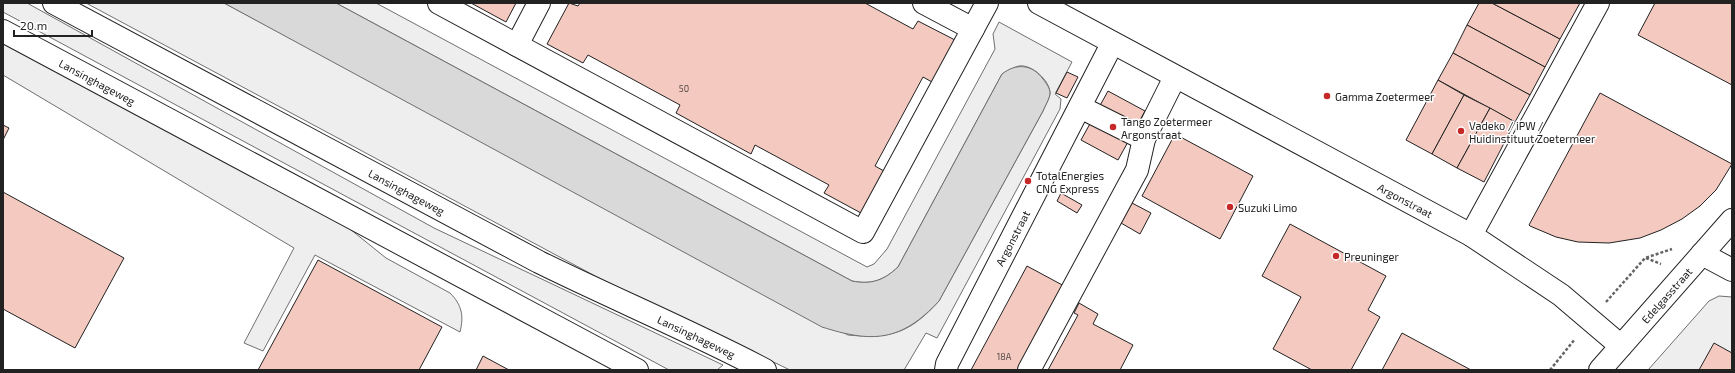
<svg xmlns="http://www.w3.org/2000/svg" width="1735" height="373" font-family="'Exo 2',sans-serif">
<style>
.green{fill:#eee;stroke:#6f6f6f}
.water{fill:#d9d9d9;stroke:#6f6f6f}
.building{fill:#f3c9c0;stroke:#222}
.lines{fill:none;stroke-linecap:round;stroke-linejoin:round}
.minor-casing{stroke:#222;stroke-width:24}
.path{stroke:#646464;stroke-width:2.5;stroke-dasharray:3 2;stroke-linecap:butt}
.minor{stroke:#fff;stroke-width:22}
.poi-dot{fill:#c62828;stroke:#fff;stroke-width:1.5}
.labels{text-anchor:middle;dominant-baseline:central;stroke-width:3;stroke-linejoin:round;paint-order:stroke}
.number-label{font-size:9px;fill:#564c4a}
.street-label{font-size:11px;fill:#222;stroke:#fff}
.poi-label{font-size:11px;fill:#222;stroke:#fff;text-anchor:start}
</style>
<rect width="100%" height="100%" fill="#fff"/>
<g class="green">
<polygon points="3,3 27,3 434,228 723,365 717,370 669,370 3,12"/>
<path d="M86,3h138l624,332c43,4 62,-2 91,-34l104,-190c2,-5 7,-13 7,-18 0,-12 -18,-29 -31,-27 -5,1 -12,5 -17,8l-104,193c-14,13 -26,18 -46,14l-516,-278h40l491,264 7,-3 13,-15 108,-200 -2,-15 6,-12 73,40 -17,32 6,5 -1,10 -123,229 -11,-5 -22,37h-114l-193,-93z"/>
<path d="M3,39l342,186 41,33 64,35c12,12 14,23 10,39l-145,-77 -52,96 -19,-8 50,-95 -291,-173z"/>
<polygon points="1719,296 1732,297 1732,370 1648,370 1709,301"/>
</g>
<path class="water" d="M224,3h112l516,278c20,4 32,-1 46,-14l104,-193c14,-11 30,-10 41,5 3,4 7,9 7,14 0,5 -5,13 -7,18l-104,190c-38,41 -67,42 -117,26z"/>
<g class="building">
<polygon points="471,3 516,3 506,22"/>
<polygon points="569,3 578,6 580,3 865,3 913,29 918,21 955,40 932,82 923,77 875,166 884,171 861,213 824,193 829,185 755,145 751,154 676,113 680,105 588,55 583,63 547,44"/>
<polygon points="1479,3 1492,3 1560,39 1545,67 1467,25"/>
<polygon points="1492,3 1580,3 1560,39"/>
<polygon points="1655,3 1732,3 1732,85 1638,35"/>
<polygon points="1467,25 1545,67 1530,95 1453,53"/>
<polygon points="1453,53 1530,95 1515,122 1438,80"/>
<polygon points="1067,72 1078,77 1067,98 1056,93"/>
<polygon points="1438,80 1464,95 1432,154 1406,140"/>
<polygon points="1108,91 1145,111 1118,160 1081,140"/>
<polygon points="1600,93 1732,164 1716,190 1700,206 1682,219 1661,230 1640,238 1609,243 1578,242 1556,237 1530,226 1529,225"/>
<polygon points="1464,95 1490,108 1457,168 1432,154"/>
<polygon points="1490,108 1515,122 1484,182 1457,168"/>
<polygon points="3,125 9,128 3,140"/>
<polygon points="1175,134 1253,176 1220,239 1142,196"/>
<polygon points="3,192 124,258 75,348 3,309"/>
<polygon points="1061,193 1082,205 1077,213 1057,201"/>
<polygon points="1132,203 1151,213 1140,234 1121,223"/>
<polygon points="1290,224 1386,276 1368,310 1380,317 1351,370 1312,370 1273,349 1301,297 1262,276"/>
<polygon points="318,260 442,327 419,370 258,370"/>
<polygon points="1027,266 1066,287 1022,370 971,370"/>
<polygon points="1079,303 1098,314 1093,324 1133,345 1120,370 1048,370 1078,315 1074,313"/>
<polygon points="1402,333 1471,370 1382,370"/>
<polygon points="1714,343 1732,353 1732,370 1699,370"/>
<polygon points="483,356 509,370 476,370"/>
</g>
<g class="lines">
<defs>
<g id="minor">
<path id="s1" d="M54,3l485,259c75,37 152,69 226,108"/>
<polyline points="439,3 863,232 987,3"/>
<polyline points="924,3 973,29"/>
<path id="s2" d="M1039,3l432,232 90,60 60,51"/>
<path id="s3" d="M3,31l634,339"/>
<polyline points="517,45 539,3"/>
<polyline points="1080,107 1144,139"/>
<polyline points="1471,235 1598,3"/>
<polyline points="1702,254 1732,270"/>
<path id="s4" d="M946,370l1,-6 165,-320"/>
<polyline points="1029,370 1137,170 1144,139 1175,77"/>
<path id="s5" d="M1600,370l132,-150"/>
</g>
</defs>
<use href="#minor" class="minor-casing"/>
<g class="path">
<polyline points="1646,258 1661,264"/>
<polyline points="1606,302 1645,258 1672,249"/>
<polyline points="1550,370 1575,339"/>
</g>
<use href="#minor" class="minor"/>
</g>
<g class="poi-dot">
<circle cx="1327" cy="96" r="4"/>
<circle cx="1113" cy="127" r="4"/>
<circle cx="1461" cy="131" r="4"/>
<circle cx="1028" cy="181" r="4"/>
<circle cx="1230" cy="207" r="4"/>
<circle cx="1336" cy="256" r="4"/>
</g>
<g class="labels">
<g class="number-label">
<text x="684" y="88">50</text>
<text x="1004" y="356">18A</text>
</g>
<g class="street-label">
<text stroke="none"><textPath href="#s3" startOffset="107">Lansinghageweg</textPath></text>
<text stroke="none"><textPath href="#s1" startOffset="400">Lansinghageweg</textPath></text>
<text stroke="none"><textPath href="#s2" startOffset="416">Argonstraat</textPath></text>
<text stroke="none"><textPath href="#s4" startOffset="148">Argonstraat</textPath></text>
<text stroke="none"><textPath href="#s5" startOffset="100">Edelgasstraat</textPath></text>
<text stroke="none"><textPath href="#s1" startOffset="724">Lansinghageweg</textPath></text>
</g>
<g class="poi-label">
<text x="1335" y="96">Gamma Zoetermeer</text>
<text x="1121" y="121">Tango Zoetermeer<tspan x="1121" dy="13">Argonstraat</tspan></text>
<text x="1469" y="125">Vadeko / iPW /<tspan x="1469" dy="13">Huidinstituut Zoetermeer</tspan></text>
<text x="1036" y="175">TotalEnergies<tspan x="1036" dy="13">CNG Express</tspan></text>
<text x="1238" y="207">Suzuki Limo</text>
<text x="1344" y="256">Preuninger</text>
</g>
</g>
<rect width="1735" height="373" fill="none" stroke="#222222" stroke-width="8"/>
<path d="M14 30v6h78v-6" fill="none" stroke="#222222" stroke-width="2"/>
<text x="20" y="30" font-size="12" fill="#222222" stroke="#ffffff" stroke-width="3" paint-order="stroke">20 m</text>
</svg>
